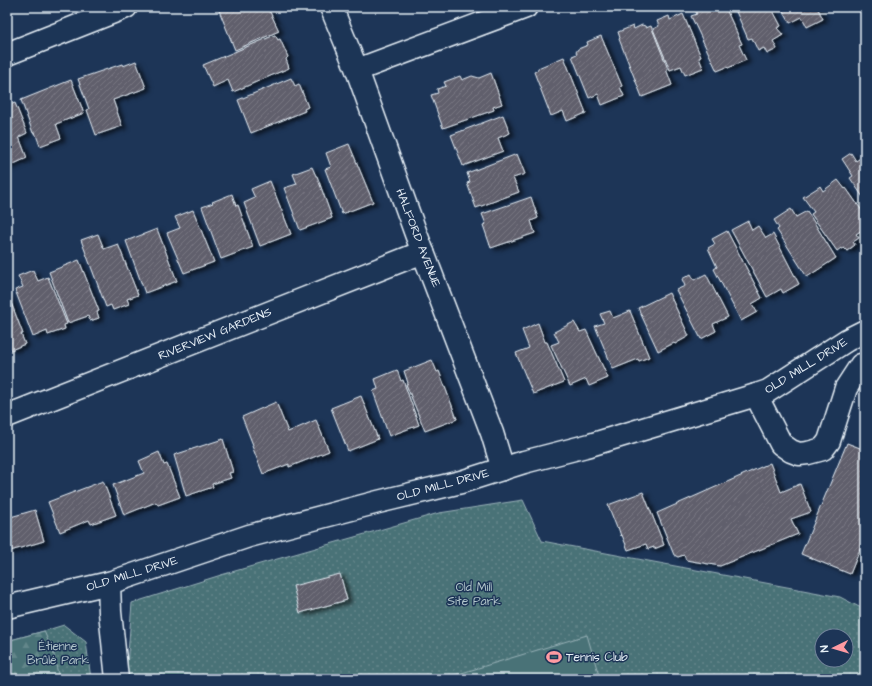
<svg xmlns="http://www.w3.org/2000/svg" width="872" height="686" font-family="'Architects Daughter',sans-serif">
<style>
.green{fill:url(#green-dots);stroke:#99b2b8;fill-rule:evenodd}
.forest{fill:url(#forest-firs);stroke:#99b2b8}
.pitch{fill:#4a7277;stroke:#99b2b8}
.building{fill:url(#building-hatch);stroke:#e8f1f8;filter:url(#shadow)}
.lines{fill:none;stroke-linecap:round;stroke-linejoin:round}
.minor-casing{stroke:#e8f1f8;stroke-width:25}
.minor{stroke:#1d3557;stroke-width:22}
.labels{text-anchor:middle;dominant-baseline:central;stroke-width:3;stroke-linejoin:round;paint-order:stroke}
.street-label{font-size:12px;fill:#e8f1f8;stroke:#1d3557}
.park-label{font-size:12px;fill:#b1c5cb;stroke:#1d3557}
.poi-label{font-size:12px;fill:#e8f1f8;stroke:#1d3557;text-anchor:start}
</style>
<defs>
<pattern id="green-dots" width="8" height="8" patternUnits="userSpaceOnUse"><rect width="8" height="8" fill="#4a7277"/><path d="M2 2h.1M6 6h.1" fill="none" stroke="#64878b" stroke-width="1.8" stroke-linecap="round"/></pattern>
<pattern id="forest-firs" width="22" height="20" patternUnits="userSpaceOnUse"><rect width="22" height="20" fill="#4a7277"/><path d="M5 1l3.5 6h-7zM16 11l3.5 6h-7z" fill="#64878b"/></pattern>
<pattern id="building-hatch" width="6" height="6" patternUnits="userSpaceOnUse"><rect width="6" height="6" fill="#615e6c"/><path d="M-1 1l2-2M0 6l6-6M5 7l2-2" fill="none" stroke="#787682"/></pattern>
<filter id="shadow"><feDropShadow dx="4.5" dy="2.5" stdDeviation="2" flood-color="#0009"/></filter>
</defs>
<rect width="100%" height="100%" fill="#1d3557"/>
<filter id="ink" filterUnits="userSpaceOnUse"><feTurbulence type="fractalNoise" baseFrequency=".025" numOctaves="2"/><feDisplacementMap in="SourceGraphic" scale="8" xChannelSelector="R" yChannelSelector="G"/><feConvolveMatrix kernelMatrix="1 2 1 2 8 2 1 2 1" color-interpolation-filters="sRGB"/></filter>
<g filter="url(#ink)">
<g class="green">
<path d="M523,500l19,41 298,56 25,13v69h-739l6,-76 89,-28 218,-62zM822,636h24v24h-24z"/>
<polygon points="64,625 86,642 91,679 7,679 7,641 44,631"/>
</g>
<polygon class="forest" points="44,631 54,655 59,679 7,679 7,641"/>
<polygon class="pitch" points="587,635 600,679 442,679"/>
<g class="building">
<polygon points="219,7 267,7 269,12 270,12 279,31 235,50 218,8"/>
<polygon points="701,7 725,7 742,44 739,45 746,60 728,68 727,67 717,71 691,16 697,14 695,10"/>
<polygon points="734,7 771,7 781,26 777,28 783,35 773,41 777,49 767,54 764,48 758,51 752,38 748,39"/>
<polygon points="781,7 817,7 823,19 807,27 802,17 790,23"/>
<polygon points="683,14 701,57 699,58 703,68 685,75 681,66 670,70 653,29 659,26 657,21 669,16 670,20"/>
<polygon points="642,25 645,26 646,28 651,26 668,69 666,69 672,85 642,97 619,39 620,38 618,32 633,26 634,29"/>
<polygon points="275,35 278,40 280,39 288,57 286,59 289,68 233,92 228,80 213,87 203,65"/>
<polygon points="601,36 622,86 620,87 624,96 602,105 598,94 589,98 572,56 577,54 576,52 578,49 588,45 587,42"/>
<polygon points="564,57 586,113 567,121 563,111 551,116 534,72 538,70 538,68"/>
<polygon points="136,61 146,88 113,100 122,126 96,135 87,110 89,109 78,79 122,64 123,66"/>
<polygon points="491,73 502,104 493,107 494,110 443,128 431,95 438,93 437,89 446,86 444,82 460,76 462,80 472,76 479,78"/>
<polygon points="291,78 295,86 299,84 308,107 304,109 305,111 251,133 238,100"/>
<polygon points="71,80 84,113 56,124 61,138 40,146 35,132 33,133 21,100"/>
<polygon points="15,103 27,133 19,137 27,158 7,167 7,106"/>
<polygon points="503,115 510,133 498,138 503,151 463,166 451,135"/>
<polygon points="349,144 373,202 342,214 325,169 331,167 326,153"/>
<polygon points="851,153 856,161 865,155 865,200 850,178 853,176 842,159"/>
<polygon points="517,154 525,174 513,178 519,192 476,208 467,183 470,182 467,173"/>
<polygon points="312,167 316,176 317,176 332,218 300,230 284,188 297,184 293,174"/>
<polygon points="838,180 845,189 846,188 865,215 865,228 856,234 859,238 853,242 855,245 847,251 844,248 842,249 841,248 837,251 811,214 814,212 803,197 819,187 820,186 823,191"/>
<polygon points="270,181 291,234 260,246 244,203 255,198 251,189"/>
<polygon points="232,194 236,206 238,205 253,247 221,259 202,207 213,203 212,202"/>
<polygon points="531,197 538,218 531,221 535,233 491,248 483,225 486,224 482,214"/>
<polygon points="791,209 796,217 807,211 836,258 807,277 777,230 779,228 774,220"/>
<polygon points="193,210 214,262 184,273 167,233 180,228 175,217"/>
<polygon points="748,221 752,230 758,226 766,238 773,234 799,284 783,293 781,289 767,297 731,230"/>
<polygon points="157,229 177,281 145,293 126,241"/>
<polygon points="727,231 762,298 752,304 757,312 741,321 714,269 717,267 708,248 715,244 712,239"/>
<polygon points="98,234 104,249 118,244 138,295 127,299 129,304 113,310 111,305 106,307 81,240"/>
<polygon points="79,260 99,311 97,312 99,318 90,321 88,316 68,323 49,272"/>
<polygon points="33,270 38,281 48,277 67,324 64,325 65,329 48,335 47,331 33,337 15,290 23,287 18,276"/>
<polygon points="691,274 694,280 706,274 728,317 713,324 716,331 701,339 676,290 685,286 682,279"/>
<polygon points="7,292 23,334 21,334 25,344 11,350 9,347 7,347"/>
<polygon points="669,293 689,336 675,344 674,343 658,351 638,308"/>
<polygon points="610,311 613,318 630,311 649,357 639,361 638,359 613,369 595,326 604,323 600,314"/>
<polygon points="574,322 580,332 586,330 608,378 589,386 586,379 570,386 551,345 559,342 554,332"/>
<polygon points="538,323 545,342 547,342 564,382 533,394 516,353 529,348 522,330"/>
<polygon points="432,360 437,372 439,371 457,419 425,431 406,384 408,383 404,371"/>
<polygon points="397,370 401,381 403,380 419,425 389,436 373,391 378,389 375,379"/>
<polygon points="361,396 378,439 348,451 331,408"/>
<polygon points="276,402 288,432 316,420 329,451 289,467 289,464 263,474 252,446 253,445 242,417"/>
<polygon points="223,439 233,472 229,473 231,478 212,484 213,487 186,496 174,455"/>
<polygon points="847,443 865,450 865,537 850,574 801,554"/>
<polygon points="159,452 164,465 167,464 180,497 158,505 156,502 124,515 113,485 144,473 139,461"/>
<polygon points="770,463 781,492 800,484 811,512 791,519 798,534 720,566 686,560 684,555 678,557 674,555 657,513"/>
<polygon points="103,481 116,515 91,524 89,520 60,532 48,502"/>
<polygon points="643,492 664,545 654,549 654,547 648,549 646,544 628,550 622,535 621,536 618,527 617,528 608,505"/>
<polygon points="35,510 44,541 7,552 7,518"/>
<polygon points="340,574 347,600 300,613 293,586"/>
</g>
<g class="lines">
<defs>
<g id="minor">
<polyline points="331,7 357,70 416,234 492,433 503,469"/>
<polyline points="7,54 126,7"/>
<polyline points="357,70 526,7"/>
<polyline points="756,395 781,444 791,451 799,454 808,453 823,449 829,441 846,388 861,365"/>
<polyline points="7,416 423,252"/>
<polyline points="109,583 110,612 117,679"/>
<polyline points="7,607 109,583 249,536 378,502 461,482 524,462 590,445 756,395 768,391 847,340 865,331"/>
</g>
</defs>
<use href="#minor" class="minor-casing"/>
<use href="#minor" class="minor"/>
</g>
</g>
<defs>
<symbol id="stadium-bare" viewBox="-9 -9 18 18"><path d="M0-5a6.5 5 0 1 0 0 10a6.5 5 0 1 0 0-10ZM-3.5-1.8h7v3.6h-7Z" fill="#ff9aa2" stroke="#1d3557" stroke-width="2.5" paint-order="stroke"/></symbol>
</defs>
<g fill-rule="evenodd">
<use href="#stadium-bare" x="543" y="646" width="22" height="22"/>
</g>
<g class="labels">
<g class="street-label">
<text transform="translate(418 238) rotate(69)">HALFORD AVENUE</text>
<text transform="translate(215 334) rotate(-22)">RIVERVIEW GARDENS</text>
<text transform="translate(806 366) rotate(-32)">OLD MILL DRIVE</text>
<text transform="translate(443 485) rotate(-15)">OLD MILL DRIVE</text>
<text transform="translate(132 574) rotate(-17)">OLD MILL DRIVE</text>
</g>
<g class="park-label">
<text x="474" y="587">Old Mill<tspan x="474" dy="14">Site Park</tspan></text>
<text x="58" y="646">Étienne<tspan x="58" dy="14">Brûlé Park</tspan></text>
</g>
<g class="poi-label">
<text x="566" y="657">Tennis Club</text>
</g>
</g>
<rect width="872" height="686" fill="none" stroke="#1d3557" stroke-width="24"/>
<rect x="12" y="12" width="848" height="662" fill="none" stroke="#e8f1f8" stroke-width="1.5" filter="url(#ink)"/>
<g transform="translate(834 648) rotate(265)"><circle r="19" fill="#1d3557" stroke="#6e8097"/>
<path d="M0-3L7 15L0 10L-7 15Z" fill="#ff9aa2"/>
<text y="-6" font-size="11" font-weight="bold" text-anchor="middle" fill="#e8f1f8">N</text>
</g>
</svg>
